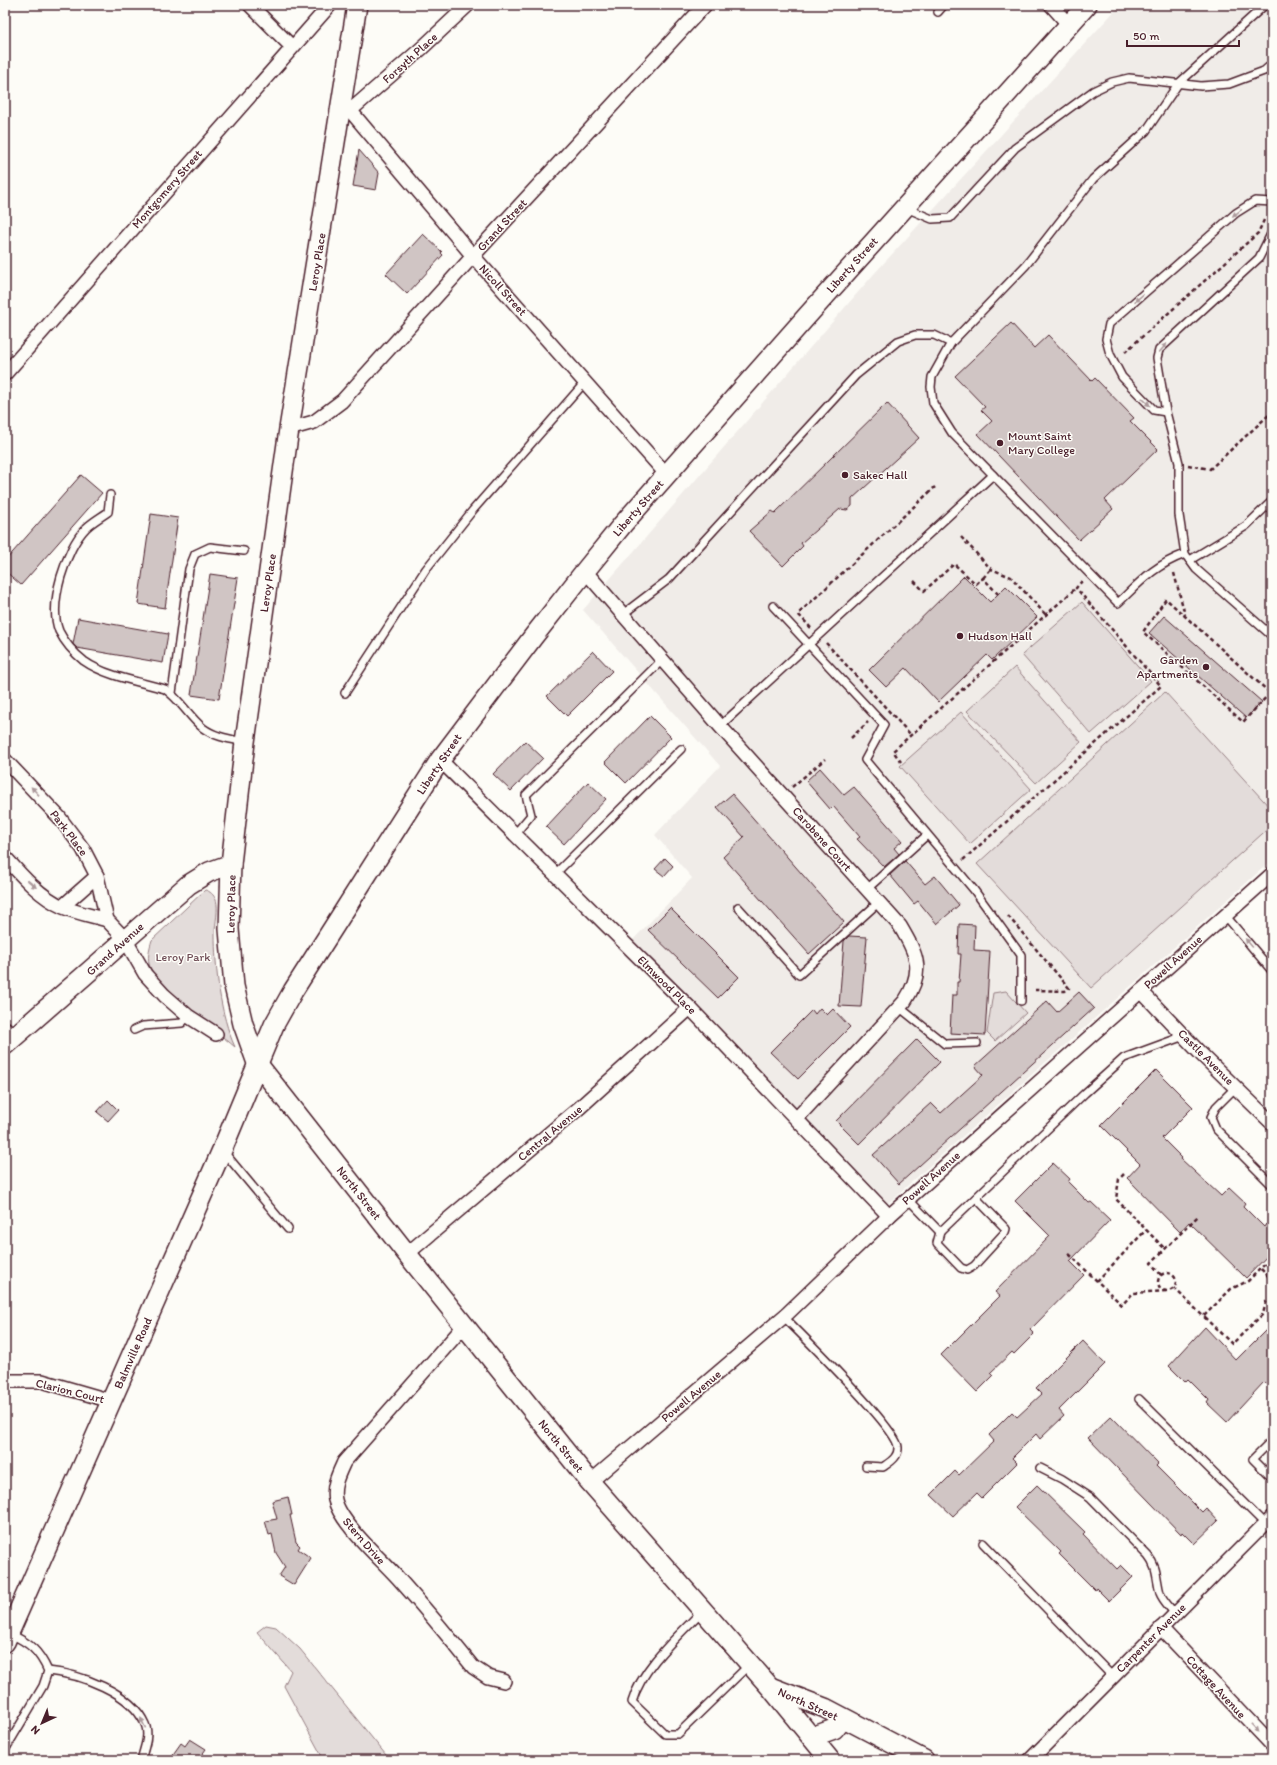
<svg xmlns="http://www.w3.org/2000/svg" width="1277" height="1765" font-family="Itim,sans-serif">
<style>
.built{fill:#f0ece8}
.green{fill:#e3dcda;stroke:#967e82}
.building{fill:#d0c5c4;stroke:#4a1f2b}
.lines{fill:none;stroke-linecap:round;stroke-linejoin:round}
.lane-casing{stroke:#4a1f2b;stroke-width:10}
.street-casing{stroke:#4a1f2b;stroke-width:16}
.secondary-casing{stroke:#4a1f2b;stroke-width:22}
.path{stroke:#4a1f2b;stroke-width:2.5;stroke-dasharray:4 3;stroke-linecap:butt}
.lane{stroke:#fdfcf7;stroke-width:7}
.street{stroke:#fdfcf7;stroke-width:13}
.secondary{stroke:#fdfcf7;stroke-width:19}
.oneway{fill:#ac999b}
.poi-dot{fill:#4a1f2b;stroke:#fdfcf7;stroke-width:1.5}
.labels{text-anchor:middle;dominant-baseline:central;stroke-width:3;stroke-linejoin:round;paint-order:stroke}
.street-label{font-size:12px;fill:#4a1f2b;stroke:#fdfcf7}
.poi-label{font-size:12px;fill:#4a1f2b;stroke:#fdfcf7;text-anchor:start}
.park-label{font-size:12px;fill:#704e57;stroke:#fdfcf7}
</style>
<rect width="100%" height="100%" fill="#fdfcf7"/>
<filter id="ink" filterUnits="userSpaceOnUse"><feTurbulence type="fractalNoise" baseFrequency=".025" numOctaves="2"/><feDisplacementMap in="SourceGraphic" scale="8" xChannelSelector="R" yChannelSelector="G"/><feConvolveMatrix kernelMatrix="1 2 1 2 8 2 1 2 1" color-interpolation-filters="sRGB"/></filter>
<g filter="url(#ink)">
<polygon class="built" points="1120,5 1272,5 1272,860 887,1204 632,941 692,878 655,835 720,766 583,610 873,275"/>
<g class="green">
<polygon points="1082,602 1151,681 1091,734 1022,655"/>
<polygon points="1015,667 1081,742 1036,783 967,711"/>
<polygon points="1165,692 1272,810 1272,825 1091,988 977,864"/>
<polygon points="961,712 1031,789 970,844 900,766"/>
<path d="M205,890c5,1 9,5 11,10 3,8 -1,24 -1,33 0,35 5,82 20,114 -21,-18 -74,-56 -85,-80 -3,-8 -1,-18 2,-27z"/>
<polygon points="1006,991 1026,1013 995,1041 987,1033 993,993"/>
<polygon points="266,1625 276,1627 300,1649 390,1760 324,1760 284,1686 291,1671 257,1632"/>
</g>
<g class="building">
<polygon points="359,150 379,173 376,190 353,186"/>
<polygon points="423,234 442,252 441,253 443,255 407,294 386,274"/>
<polygon points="1011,323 1034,348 1048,335 1092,381 1095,378 1134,418 1130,421 1158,449 1105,500 1113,509 1079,540 978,434 992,421 981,410 985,407 955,376"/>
<polygon points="887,403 919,438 852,499 852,506 847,510 840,509 801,543 803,546 783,566 749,531 772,511 775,513"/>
<polygon points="81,475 102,493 21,585 5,571 5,561"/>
<polygon points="151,514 178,518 165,608 138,604"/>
<polygon points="210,574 238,578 219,699 191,695"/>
<polygon points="964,576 990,602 1006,586 1037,617 992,660 987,655 938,702 906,668 886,687 869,670"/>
<polygon points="1164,616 1262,702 1246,718 1149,633"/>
<polygon points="78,618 168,634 163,663 77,648 73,644"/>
<polygon points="593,651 612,671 567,716 547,696"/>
<polygon points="650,716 671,737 626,783 605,762"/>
<polygon points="525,741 543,758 511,791 493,774"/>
<polygon points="820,768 844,795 854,787 902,841 894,848 899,854 884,867 857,839 860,837 833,806 830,809 806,781"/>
<polygon points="588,782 606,799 564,844 546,827"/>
<polygon points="732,794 844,922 809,954 723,857 744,837 717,807"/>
<polygon points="665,858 673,866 664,876 655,869"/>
<polygon points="905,861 925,884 935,876 959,905 937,924 918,901 914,904 890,875"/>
<polygon points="670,908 739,977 718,998 648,930"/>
<polygon points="959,924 975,925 974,950 990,951 985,1035 950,1033 952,995 957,995 957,982 959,982 961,954 958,954"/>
<polygon points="849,936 867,937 861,1007 839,1006 844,941"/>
<polygon points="1079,992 1094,1008 899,1184 873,1155 931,1103 941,1113 983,1075 975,1066 1047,1001 1057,1012"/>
<polygon points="820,1008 827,1015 833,1009 850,1027 798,1079 770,1052 812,1010 815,1014"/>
<polygon points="917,1039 940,1062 859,1144 836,1121"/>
<polygon points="1156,1070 1193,1107 1162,1138 1182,1158 1181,1159 1221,1196 1229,1188 1245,1203 1243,1206 1264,1227 1266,1224 1272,1230 1272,1251 1246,1278 1189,1222 1180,1232 1127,1178 1140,1164 1101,1125"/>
<polygon points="108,1100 118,1110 108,1121 97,1112"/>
<polygon points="1053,1163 1070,1179 1068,1182 1089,1203 1091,1202 1110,1220 1070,1261 1084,1275 1030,1330 1034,1334 1014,1354 1012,1352 990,1373 993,1376 977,1392 941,1355 1000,1296 995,1292 1050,1236 1015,1201"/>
<polygon points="1272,1324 1272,1389 1264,1382 1227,1422 1207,1403 1209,1400 1188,1379 1185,1382 1169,1366 1205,1327 1236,1360"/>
<polygon points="1083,1341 1105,1364 1059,1410 1064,1416 1040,1439 1036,1434 1012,1458 1017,1463 982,1498 977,1493 953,1516 931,1495 955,1471 959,1475 994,1441 989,1435 1012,1412 1017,1417 1042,1394 1036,1388"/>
<polygon points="1111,1416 1158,1464 1156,1466 1202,1512 1206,1508 1218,1521 1194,1544 1182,1532 1181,1534 1088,1438"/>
<polygon points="1037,1485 1085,1532 1083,1534 1117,1569 1121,1565 1133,1577 1109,1601 1096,1588 1095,1590 1059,1554 1061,1552 1015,1507"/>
<polygon points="288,1497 292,1515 290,1515 296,1542 300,1546 298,1549 311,1558 294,1585 279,1576 285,1567 276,1553 272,1534 269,1535 265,1521 277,1519 272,1501"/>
<polygon points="190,1739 206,1749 198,1760 169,1760 181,1743 185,1746"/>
</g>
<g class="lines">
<defs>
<g id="lane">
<polyline points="938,12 944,5"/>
<polyline points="906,208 932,219 950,218 1015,148 1093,91 1112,82 1129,78 1201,86 1229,84 1264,71 1272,64"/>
<polyline points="1272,232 1259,258 1159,350 1157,358 1166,412 1179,463 1179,515 1185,554 1196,569 1272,636"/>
<polyline points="1166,412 1154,410 1122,377 1110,354 1106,339 1109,324 1236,213 1255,201 1272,202"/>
<path d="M110,495l-2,17c-7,5 -16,10 -22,16 -20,20 -38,76 -27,103 6,12 15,22 25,30 21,15 56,21 81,28 15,10 24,28 38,39 12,9 27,11 42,14"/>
<path d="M1185,554c-30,11 -44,27 -67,49l-166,-170 -19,-30 -2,-16 1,-10 19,-34 75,-78 67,-86 53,-48 32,-47 87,-79"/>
<polyline points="1190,560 1246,526 1272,501"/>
<polyline points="773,606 884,725 865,760 974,890 1021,955 1021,1001"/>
<polyline points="623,614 669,579 856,375 898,341 915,335 934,335 951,343"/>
<polyline points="172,693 189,569 195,554 210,547 244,551"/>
<polyline points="345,693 426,569 473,510 586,381"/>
<polyline points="720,726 993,475"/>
<polyline points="515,834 531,815 526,795 663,659"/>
<polyline points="555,874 681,749"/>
<polyline points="867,889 927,835"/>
<polyline points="738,907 799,975 879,902"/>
<polyline points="1225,915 1272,971"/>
<polyline points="899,1007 945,1044 977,1043"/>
<polyline points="134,1030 143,1026 182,1023 188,1016"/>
<polyline points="1236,1087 1216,1107 1211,1117 1216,1129 1272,1185"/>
<polyline points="223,1151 288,1229"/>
<polyline points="908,1199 940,1232 1085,1093 1124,1058 1184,1036"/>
<polyline points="940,1232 937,1243 961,1268 967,1270 974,1266 1005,1232 1006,1229 977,1199"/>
<path d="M784,1317c18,18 113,112 114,130 1,10 -8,15 -15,20l-17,-1"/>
<polyline points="1139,1399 1265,1524"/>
<polyline points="1272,1440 1253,1459 1272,1478"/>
<path d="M1040,1468l22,11 28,18 58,59c10,12 8,23 12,37 3,8 10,14 15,21"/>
<polyline points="983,1543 1113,1677"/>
<path d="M703,1610c-25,26 -61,57 -71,92l33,32h13l71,-69"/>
<path d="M48,1671c32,3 83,21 97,53 5,11 -1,25 -4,36"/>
<path d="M5,1750l38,-64 5,-15c-9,-20 -18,-28 -38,-37"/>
</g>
<g id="street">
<polyline points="250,5 292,47"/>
<polyline points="1051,5 1069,25"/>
<polyline points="343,102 473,256 667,475"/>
<polyline points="351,110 422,48 468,5"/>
<polyline points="5,374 330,5"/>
<polyline points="289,429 314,422 342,401 473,256 705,5"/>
<path d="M585,571l135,155 180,200c17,29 25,44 5,75l-108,117"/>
<polyline points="5,760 59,817 83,849 97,876 107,920 125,939 145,974 164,995 188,1016 216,1034"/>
<polyline points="440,760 690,1008 889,1216"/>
<path d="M5,857c16,18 35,40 58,50 14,6 30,9 44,13"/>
<polyline points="63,906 97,876"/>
<polyline points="1141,991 1201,1054 1272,1123"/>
<polyline points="5,1028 13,1038"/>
<polyline points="407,1254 578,1109 690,1008"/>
<path d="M465,1325l-121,137c-5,11 -12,24 -9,38 5,23 46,59 63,78 26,29 51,59 75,89l15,10 16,4"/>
<polyline points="5,1381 42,1381 111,1401"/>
<polyline points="590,1482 788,1313 889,1216 1272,874"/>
<polyline points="1161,1628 1272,1745"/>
<polyline points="1030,1760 1272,1517"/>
</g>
<g id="secondary">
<polyline points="357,5 289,429 245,742 231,864 229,929 234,986 243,1024 257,1063 407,1254 590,1482 771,1688 830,1760"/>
<polyline points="5,1045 188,885 209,872 231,864"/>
<polyline points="5,1642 222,1150 274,1025 293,991 440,760 533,637 585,571 623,524 807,316 1087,5"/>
<polyline points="773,1688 825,1708 924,1760"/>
<polyline points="812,1737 834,1729 842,1719"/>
</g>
</defs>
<use href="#lane" class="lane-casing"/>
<use href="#street" class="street-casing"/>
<use href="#secondary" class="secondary-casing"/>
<g class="path">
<polyline points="1125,352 1258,233 1264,220"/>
<polyline points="1188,465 1210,469 1272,412"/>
<polyline points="961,537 991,569 1011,577 1046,615"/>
<polyline points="1174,573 1185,615"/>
<polyline points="983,578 991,569"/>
<polyline points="914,581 924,591 954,564 976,584 983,578 998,594"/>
<polyline points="811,628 798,614 935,487"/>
<polyline points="826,643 911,735"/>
<polyline points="1270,693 1243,722 1143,632 1166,599 1270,693 1272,695"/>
<polyline points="851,738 868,722"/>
<polyline points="901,762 893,751 1076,588"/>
<polyline points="792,787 825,759"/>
<polyline points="963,860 1161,686 1076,588 1082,581"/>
<polyline points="1008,916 1069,988 1065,991 1035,990"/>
<polyline points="1124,1174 1119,1179 1116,1199 1165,1249"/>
<polyline points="1069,1254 1122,1305 1133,1293 1166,1291"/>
<polyline points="1261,1269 1272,1280"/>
<circle cx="1167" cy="1282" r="9"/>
<polyline points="1161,1275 1151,1263 1199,1215"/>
<polyline points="1097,1281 1146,1230"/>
<polyline points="1174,1288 1232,1344 1263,1314 1266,1302 1272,1296"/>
<polyline points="1204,1316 1231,1289 1248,1281 1272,1257"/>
</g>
<use href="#lane" class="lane"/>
<use href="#street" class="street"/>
<use href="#secondary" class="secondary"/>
</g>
<defs><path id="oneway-solid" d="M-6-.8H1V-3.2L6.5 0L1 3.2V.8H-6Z"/></defs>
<g class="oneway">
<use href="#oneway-solid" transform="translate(1237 213) rotate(144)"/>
<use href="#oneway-solid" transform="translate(1139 298) rotate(139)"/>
<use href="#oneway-solid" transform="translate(1163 348) rotate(-49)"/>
<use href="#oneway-solid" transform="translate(1146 402) rotate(44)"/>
<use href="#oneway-solid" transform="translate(35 791) rotate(-133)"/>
<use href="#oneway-solid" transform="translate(32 884) rotate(40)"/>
<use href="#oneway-solid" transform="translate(1249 943) rotate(-130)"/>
<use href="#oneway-solid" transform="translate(143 1723) rotate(-115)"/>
<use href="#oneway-solid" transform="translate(1255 1728) rotate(46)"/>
</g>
</g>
<g class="poi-dot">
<circle cx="1000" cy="443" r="4"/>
<circle cx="845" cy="475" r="4"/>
<circle cx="960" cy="636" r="4"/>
<circle cx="1206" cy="667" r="4"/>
</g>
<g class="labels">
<g class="street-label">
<text transform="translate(410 58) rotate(-42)">Forsyth Place</text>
<text transform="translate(167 189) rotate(-49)">Montgomery Street</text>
<text transform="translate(502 225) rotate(-47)">Grand Street</text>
<text transform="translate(317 262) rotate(-81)">Leroy Place</text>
<text transform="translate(852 265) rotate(-48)">Liberty Street</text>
<text transform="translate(503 290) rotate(48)">Nicoll Street</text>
<text transform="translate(638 508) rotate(-49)">Liberty Street</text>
<text transform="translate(268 583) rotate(-82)">Leroy Place</text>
<text transform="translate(439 764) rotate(-56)">Liberty Street</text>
<text transform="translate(69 833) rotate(53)">Park Place</text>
<text transform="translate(822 839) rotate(48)">Carobene Court</text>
<text transform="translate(231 904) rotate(-89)">Leroy Place</text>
<text transform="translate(115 949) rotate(-42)">Grand Avenue</text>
<text transform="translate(1173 962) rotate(-42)">Powell Avenue</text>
<text transform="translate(667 985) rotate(45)">Elmwood Place</text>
<text transform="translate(1206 1057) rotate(45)">Castle Avenue</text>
<text transform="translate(550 1133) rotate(-40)">Central Avenue</text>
<text transform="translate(931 1178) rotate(-42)">Powell Avenue</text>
<text transform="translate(359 1193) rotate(52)">North Street</text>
<text transform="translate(133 1353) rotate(-66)">Balmville Road</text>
<text transform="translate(70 1391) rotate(14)">Clarion Court</text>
<text transform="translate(691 1396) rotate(-40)">Powell Avenue</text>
<text transform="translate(561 1446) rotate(51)">North Street</text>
<text transform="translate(364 1541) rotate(49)">Stern Drive</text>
<text transform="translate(1151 1638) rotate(-45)">Carpenter Avenue</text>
<text transform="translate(1216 1687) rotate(47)">Cottage Avenue</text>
<text transform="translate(808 1704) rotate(24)">North Street</text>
</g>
<g class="poi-label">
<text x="1008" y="436">Mount Saint<tspan x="1008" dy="14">Mary College</tspan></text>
<text x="853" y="475">Sakec Hall</text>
<text x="968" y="636">Hudson Hall</text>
<text x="1198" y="660" text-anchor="end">Garden<tspan x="1198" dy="14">Apartments</tspan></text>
</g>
<g class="park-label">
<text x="183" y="957">Leroy Park</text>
</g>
</g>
<rect width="1277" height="1765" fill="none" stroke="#fdfcf7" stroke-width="20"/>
<rect x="10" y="10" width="1257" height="1745" fill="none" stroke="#4a1f2b" stroke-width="1.5" filter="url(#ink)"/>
<g transform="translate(42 1723) rotate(224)" stroke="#fdfcf7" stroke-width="3" paint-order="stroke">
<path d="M0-3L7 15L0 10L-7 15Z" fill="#4a1f2b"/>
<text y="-6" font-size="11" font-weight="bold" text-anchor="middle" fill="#4a1f2b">N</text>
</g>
<path d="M1127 40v6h112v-6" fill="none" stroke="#4a1f2b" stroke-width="2"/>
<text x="1133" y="40" font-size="12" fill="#4a1f2b" stroke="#fdfcf7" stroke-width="3" paint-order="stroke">50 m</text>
</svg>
